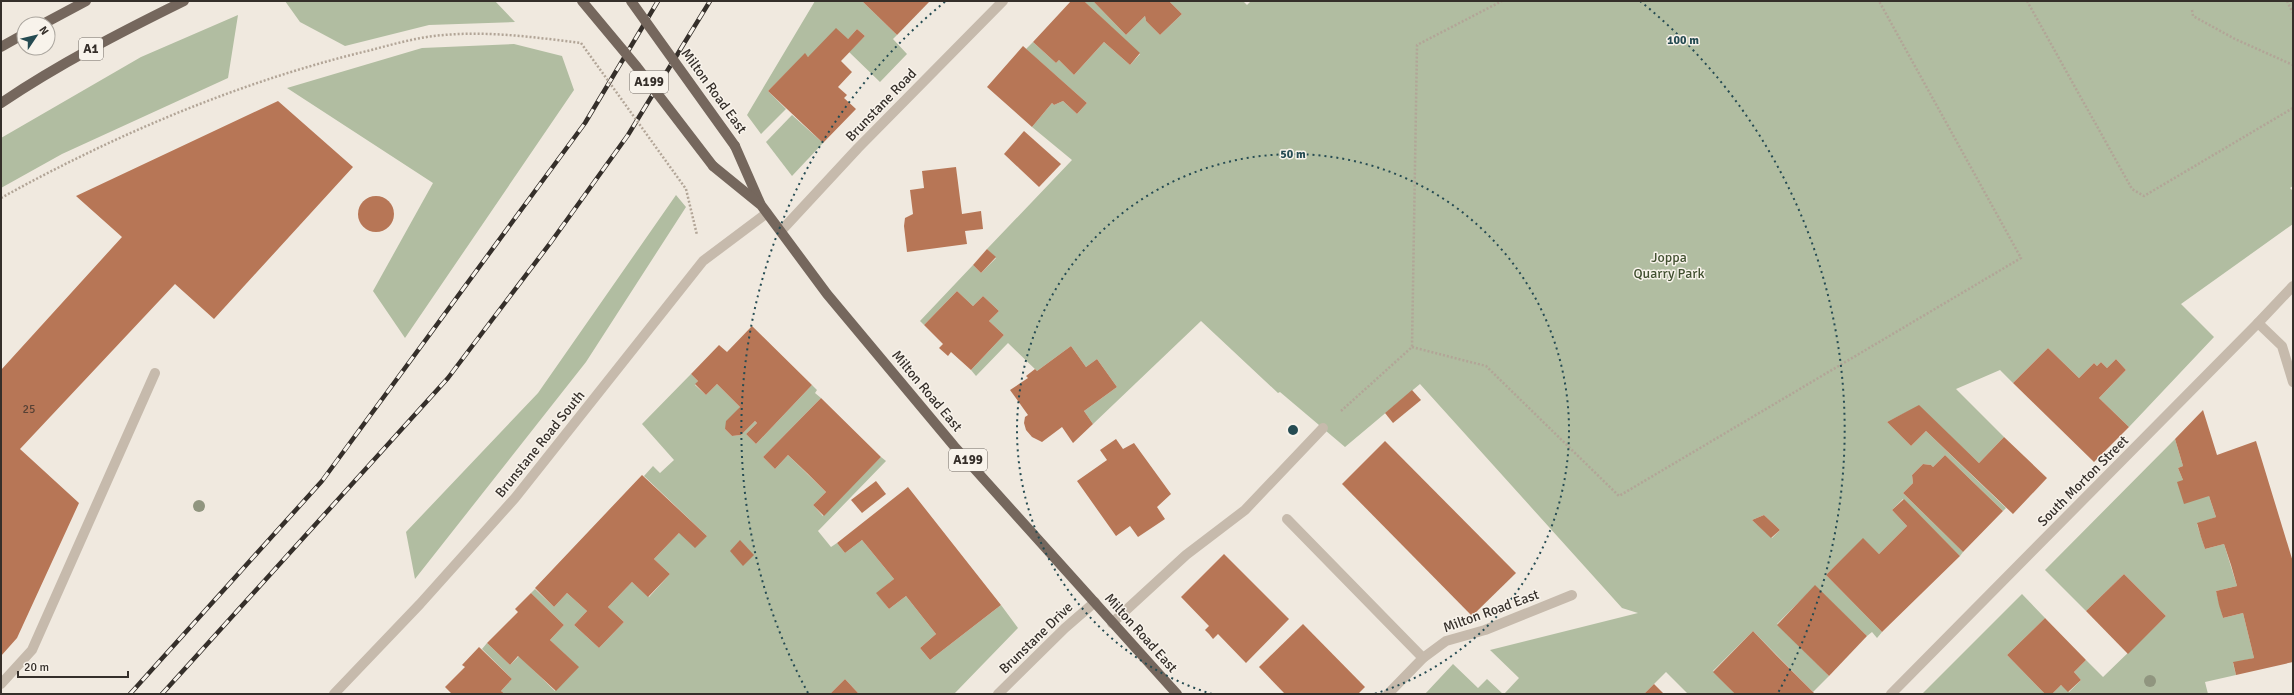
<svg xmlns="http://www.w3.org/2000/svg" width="2294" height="695" font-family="Signika,sans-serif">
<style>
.green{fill:#b1bda1;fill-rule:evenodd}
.building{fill:#b77656}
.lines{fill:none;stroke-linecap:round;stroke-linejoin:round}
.path{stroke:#b2a597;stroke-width:2.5;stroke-dasharray:2 2;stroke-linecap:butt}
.lane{stroke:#c6baac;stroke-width:10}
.street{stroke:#c6baac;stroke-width:10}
.primary{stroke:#75675d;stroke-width:10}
.rail-casing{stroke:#352f2a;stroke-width:4.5}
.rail{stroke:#f8f3eb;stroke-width:3;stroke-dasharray:9;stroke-linecap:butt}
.path-bridge{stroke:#b2a597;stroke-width:2.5;stroke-dasharray:2 2;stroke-linecap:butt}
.primary-bridge{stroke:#75675d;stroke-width:10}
.tree{fill:#90957f}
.ring{fill:none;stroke:#254b52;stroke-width:2;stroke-dasharray:2 4}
.labels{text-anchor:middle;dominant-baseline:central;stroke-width:3;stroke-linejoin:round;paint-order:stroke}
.number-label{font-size:12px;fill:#564135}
.shield{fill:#f8f3eb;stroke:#706a64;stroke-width:1}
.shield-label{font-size:13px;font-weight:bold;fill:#352f2a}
.street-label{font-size:14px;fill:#352f2a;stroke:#f8f3eb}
.park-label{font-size:14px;fill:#425131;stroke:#f8f3eb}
.centre{fill:#254b52;stroke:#f8f3eb;stroke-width:2}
.ring-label{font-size:12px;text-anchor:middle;font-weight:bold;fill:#254b52;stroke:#f8f3eb;stroke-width:3;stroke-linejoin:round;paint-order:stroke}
</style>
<rect width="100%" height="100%" fill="#f0e9df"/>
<g class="green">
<polygon points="285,1 495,1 515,22 429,25 345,46 300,22"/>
<polygon points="815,1 862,1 897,35 893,39 907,54 880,82 849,52 865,36 857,29 848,39 808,57 805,54 768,91 786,109 761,134 747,115"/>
<path d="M1084,1h9l33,34 19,-19 1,5 14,14 22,-21 -13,-13h74l4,4 4,-4h1042v185l-3,2 3,3v33l-112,80 33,33 -85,90 -30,-29 27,-28 -10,-11 -9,9 -6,-6 -4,4 -3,-3 -15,15 -31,-30 -35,35 -13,-13 -44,19 48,48 -25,26 -60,-57 -32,16 24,24 15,-15 80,77 -3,3 -58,-56 -12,12 -2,-2 -8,-1 -11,11 1,8 -10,10 60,59 -3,4 -57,-57 -11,11 15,16 -28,28 -16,-15 -37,36 56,57 -5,6 -5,-6 -5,4 -52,-50 -38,38 52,52 -16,16 -60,-61 -40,40 22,23h-47l-22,-22 -22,22h-140l15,-16 -29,-28 148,-37 -16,-5 -202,-224 -75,63 -65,-55 -2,1 -77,-72 -108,103 -9,-13 33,-24 -20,-28 -11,8 -15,-21 -34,25 -29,-28 -32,33 -5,-6 33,-35 -15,-14 10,-10 -16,-15 -10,10 -16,-15 -33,34 -4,-4 53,-56 8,8 15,-15 -9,-9 85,-89 -40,-33 20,-24 2,2 9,-4 14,13 10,-11 -61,-54 7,-7 23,21 3,-3 15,15 30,-33 26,23 10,-11zM1764,515l16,15 -8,8 -20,-18z"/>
<polygon points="238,15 228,78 62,154 1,188 1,138 141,57"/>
<polygon points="514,44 562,56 574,90 405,338 373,291 433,183 287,88 422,48"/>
<polygon points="792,115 823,143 792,176 766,142"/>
<polygon points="676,195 686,207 586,362 415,579 406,532 538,393"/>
<polygon points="691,374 698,381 695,385 706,395 717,384 740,407 725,429 732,436 741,435 755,421 757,423 746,434 756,444 812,385 817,390 815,393 821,398 763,457 775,469 788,455 826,492 813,505 823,516 881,457 886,461 818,531 831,547 837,543 845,553 862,540 894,579 877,593 889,609 906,596 936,634 920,648 930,660 1001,605 1018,628 954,694 859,694 845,679 830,694 505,694 501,691 512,679 482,649 487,643 510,665 519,656 555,691 578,667 550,640 564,625 531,593 535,589 554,607 567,593 587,611 574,625 599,648 624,622 608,607 632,582 649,597 670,574 654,559 679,533 707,536 644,476 653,466 660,473 674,460 642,424"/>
<polygon points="2175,439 2183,466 2178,468 2183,480 2209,496 2216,517 2197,524 2205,549 2224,544 2237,586 2216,591 2223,618 2243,613 2254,658 2233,663 2236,675 2205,682 2208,694 2052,694 2061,685 2069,692 2081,680 2074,672 2086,660 2103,677 2166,616 2124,574 2086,611 2045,570"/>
<polygon points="2022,594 2045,618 2007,655 2045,694 1922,694"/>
<polygon points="1453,664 1478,688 1487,679 1503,694 1425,694"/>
</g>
<g class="building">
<polygon points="862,1 930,1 897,35"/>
<polygon points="1071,1 1084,1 1140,53 1130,65 1104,42 1074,75 1059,60 1056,63 1033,42"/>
<polygon points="1093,1 1169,1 1182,14 1160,35 1146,21 1145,16 1126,35"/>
<polygon points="836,28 848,39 857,29 865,36 841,61 852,72 838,87 847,95 844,98 856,109 823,143 768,91 805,53 808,57"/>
<polygon points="1023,46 1087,103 1077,114 1063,101 1054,105 1052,103 1032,127 987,87"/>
<polygon points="278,101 353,167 214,319 175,284 20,449 79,503 17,638 1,656 1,370 122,237 76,196"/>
<polygon points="1024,131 1061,164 1039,187 1004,154"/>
<polygon points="956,167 962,214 981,211 983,229 965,231 967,244 907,252 904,226 905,218 913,214 910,190 924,188 922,171"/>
<circle cx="376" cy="214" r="18"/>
<polygon points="987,249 996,257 981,273 973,265"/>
<polygon points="957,291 973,306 983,296 999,311 989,321 1004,335 971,370 951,352 948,356 939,348 943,344 924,325"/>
<polygon points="752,326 812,385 756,444 746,434 757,423 755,421 741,435 732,436 725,429 726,421 740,407 717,384 706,395 695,384 698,381 691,374 719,345 727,352"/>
<polygon points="1071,346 1086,367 1097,359 1117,387 1084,411 1093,424 1073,443 1062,427 1042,442 1032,437 1026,430 1024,423 1025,417 1028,415 1010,390 1028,378 1026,376 1035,369 1037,371"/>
<polygon points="2048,348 2079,378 2094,363 2097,366 2101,362 2107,368 2116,359 2126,370 2099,398 2129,427 2094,462 2013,383"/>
<polygon points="1412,390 1421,400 1393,423 1385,413"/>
<polygon points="821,398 881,457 824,516 813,505 826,492 807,473 788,455 775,469 763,457"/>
<polygon points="1919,405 1979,463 2004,437 2047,478 2013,514 1926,431 1911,446 1887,422"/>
<polygon points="2203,410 2217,455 2256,441 2293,562 2293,662 2236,675 2233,662 2254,658 2243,613 2223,618 2219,605 2216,591 2237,586 2231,565 2224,544 2205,549 2201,537 2197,523 2216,517 2209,496 2184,504 2177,482 2183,480 2178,468 2183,466 2175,439"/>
<polygon points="1116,439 1123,449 1134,443 1171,494 1157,507 1165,519 1138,537 1130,526 1116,536 1077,481 1107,460 1100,450"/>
<polygon points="1385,441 1516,573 1472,616 1342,484"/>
<polygon points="1945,455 2003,511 1963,552 1903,493 1913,483 1912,475 1923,464 1931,465 1933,467"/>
<polygon points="642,475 707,536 695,548 679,533 654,559 670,574 648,597 632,582 608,607 624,622 599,648 574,625 587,611 567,593 554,607 535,588"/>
<polygon points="876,481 886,494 862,513 851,500"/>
<polygon points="908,487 1001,605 930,660 920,648 936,634 906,596 889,609 876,593 894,579 862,540 845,553 837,543"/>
<polygon points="1904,499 1960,556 1882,632 1826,575 1863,538 1879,554 1907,526 1892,510"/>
<polygon points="1764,515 1780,530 1771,538 1752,520"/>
<polygon points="740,540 754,555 743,566 730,551"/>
<polygon points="1224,554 1289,619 1246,663 1218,634 1213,639 1209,634 1205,630 1209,626 1181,597"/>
<polygon points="2124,574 2166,616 2128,654 2086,611"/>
<polygon points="1815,585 1867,636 1829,676 1777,625"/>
<polygon points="531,593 564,625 550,640 579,667 556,691 518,656 510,665 487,643 518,612 515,609"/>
<polygon points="2045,618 2086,660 2074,672 2081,680 2068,692 2061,685 2052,694 2045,694 2007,655"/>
<polygon points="1303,624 1365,687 1358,694 1285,694 1259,667"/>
<polygon points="1753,631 1776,655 1815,694 1735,694 1713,672"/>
<polygon points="479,647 512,679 501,691 505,694 452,694 445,687 465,667 462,665"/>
<polygon points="845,679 859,694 830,694"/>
<polygon points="1654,684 1664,694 1644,694"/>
</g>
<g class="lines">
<g class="path">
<polyline points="2027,1 2132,189 2144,196 2293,108"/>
<polyline points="2287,1 2293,13"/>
<polyline points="2192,10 2193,16 2235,39 2293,65"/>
<polyline points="686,189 697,235"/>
<path d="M1,198c112,-62 233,-114 358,-145 25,-6 50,-14 75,-17 49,-6 99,1 147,7"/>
<polyline points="1412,347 1486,366 1619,496 2021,258 1879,1"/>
<polyline points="1341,411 1412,347 1417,45 1502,1"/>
</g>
<g class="lane">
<polyline points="2258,323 2293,286"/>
<polyline points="1112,623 1186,555 1245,510 1323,428"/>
<polyline points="1,684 32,650 155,373"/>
</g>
<g class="street">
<polyline points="781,231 858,148 1003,1"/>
<polyline points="1287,519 1423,658"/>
<polyline points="334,694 420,604 515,498 703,261 767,213"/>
<polyline points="998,694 1065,628 1095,602"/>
<polyline points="1388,694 1423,658 1446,641 1485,630 1572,595"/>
<polyline points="1891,694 2258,323 2282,346 2293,382"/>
</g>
<g class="primary">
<polyline points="43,24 86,1"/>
<polyline points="1,47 24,34"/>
<path d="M1,103c58,-39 120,-71 183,-102"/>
<polyline points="735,146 760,203"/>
<polyline points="713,166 761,205 827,294 954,446 1177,694"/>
</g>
<defs>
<g id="rail">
<polyline points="130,694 322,481 585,123 658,1"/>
<polyline points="162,694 448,378 551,242 628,135 710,1"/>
</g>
</defs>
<use href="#rail" class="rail-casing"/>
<use href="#rail" class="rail"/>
<polyline class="path-bridge" points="581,43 686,189"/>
<g class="primary-bridge">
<polyline points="582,1 637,67 713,166"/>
<polyline points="631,1 735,146"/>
</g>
</g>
<g class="tree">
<circle cx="199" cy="506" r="6"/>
<circle cx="2150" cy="681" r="6"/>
</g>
<g class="ring">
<path d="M1212 694A276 276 0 1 1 1374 694"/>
<path d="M808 693A552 552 0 0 1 946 1M1640 1A552 552 0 0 1 1778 693"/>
</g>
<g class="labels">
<g class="number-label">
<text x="29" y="409">25</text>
</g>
<g class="shield">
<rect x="79" y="38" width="24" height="22" rx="3"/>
<rect x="630" y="71" width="38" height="22" rx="3"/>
<rect x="949" y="449" width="38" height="22" rx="3"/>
</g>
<g class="shield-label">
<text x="91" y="49">A1</text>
<text x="649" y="82">A199</text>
<text x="968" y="460">A199</text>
</g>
<g class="street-label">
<text transform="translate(714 91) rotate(54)">Milton Road East</text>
<text transform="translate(881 105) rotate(-46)">Brunstane Road</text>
<text transform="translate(927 391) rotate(50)">Milton Road East</text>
<text transform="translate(540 444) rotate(-51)">Brunstane Road South</text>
<text transform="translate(2083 481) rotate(-45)">South Morton Street</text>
<text transform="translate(1491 611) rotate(-20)">Milton Road East</text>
<text transform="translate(1141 633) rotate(48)">Milton Road East</text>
<text transform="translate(1036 638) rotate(-44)">Brunstane Drive</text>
</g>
<g class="park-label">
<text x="1669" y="257">Joppa<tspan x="1669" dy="16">Quarry Park</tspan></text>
</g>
</g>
<circle cx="1293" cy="430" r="6" class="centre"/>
<g class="ring-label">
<text x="1683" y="44">100 m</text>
<text x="1293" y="158">50 m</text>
</g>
<rect width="2294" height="695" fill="none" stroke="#352f2a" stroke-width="4"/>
<g transform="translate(36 36) rotate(55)"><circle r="19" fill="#f8f3eb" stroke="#aaa59e"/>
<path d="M0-3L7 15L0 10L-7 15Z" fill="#254b52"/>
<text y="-6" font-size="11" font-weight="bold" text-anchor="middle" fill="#352f2a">N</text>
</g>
<path d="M18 671v6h110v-6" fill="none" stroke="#352f2a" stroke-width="2"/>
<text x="24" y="671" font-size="12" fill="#352f2a" stroke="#f8f3eb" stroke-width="3" paint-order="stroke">20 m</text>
</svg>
